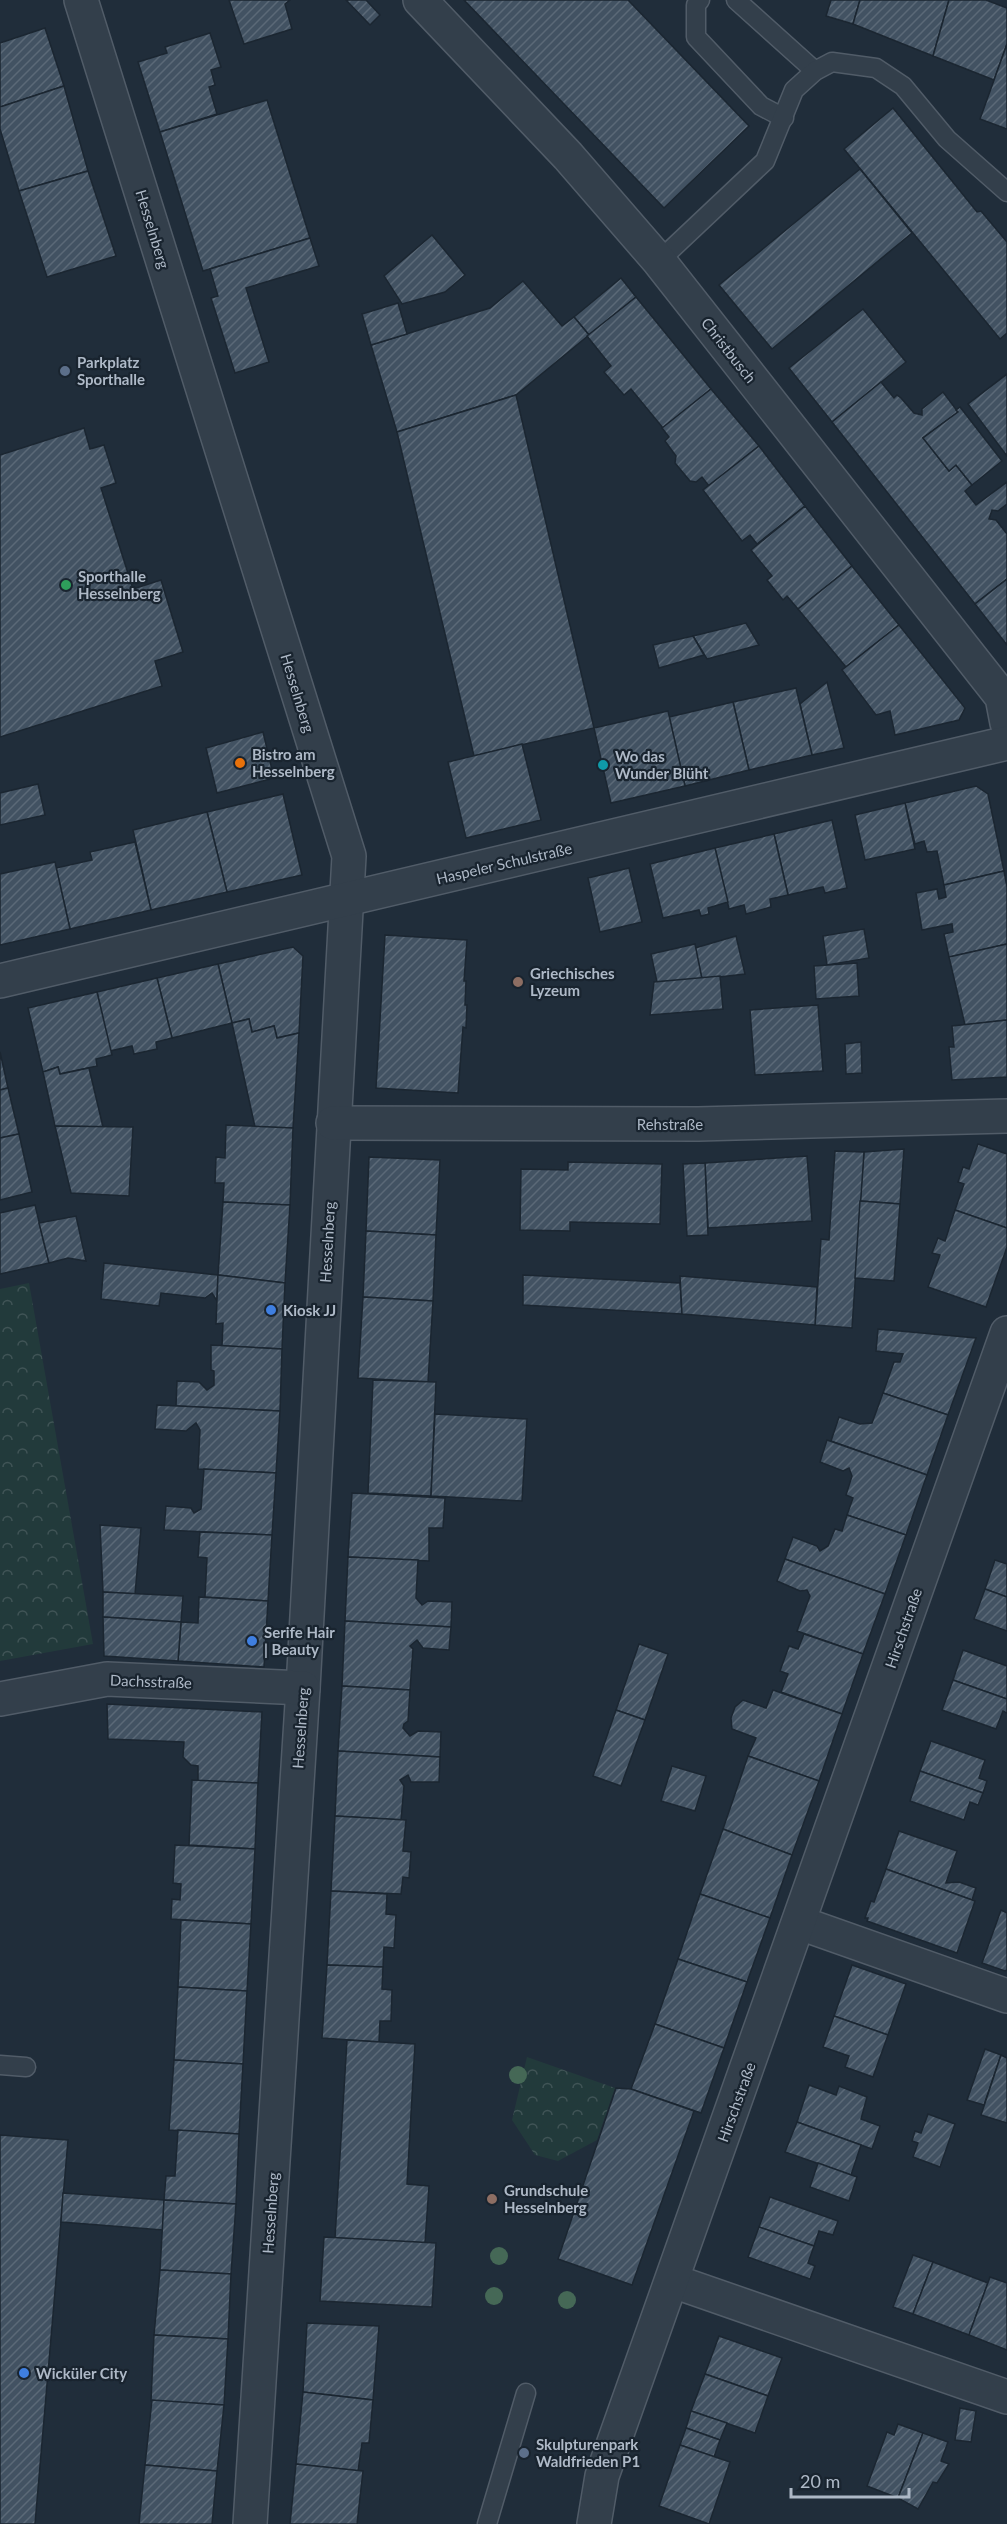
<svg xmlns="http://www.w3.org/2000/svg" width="1007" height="2524" font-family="Lato,sans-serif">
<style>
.park{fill:url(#park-crowns)}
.building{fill:url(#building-hatch);stroke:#1b2631;stroke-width:1.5}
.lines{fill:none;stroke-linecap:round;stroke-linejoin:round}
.service-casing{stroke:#515c68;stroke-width:21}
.minor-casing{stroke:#515c68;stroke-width:36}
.service{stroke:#333f4b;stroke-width:18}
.minor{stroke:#333f4b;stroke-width:33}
.tree{fill:#456856}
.service-dot{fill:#5c6f8a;stroke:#19242f;stroke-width:2}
.leisure-dot{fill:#2e9e5b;stroke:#19242f;stroke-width:2}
.food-dot{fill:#e8710a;stroke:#19242f;stroke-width:2}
.culture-dot{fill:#0f9aa8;stroke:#19242f;stroke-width:2}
.education-dot{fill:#8d6e63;stroke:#19242f;stroke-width:2}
.shop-dot{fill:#3f7fe0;stroke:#19242f;stroke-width:2}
.labels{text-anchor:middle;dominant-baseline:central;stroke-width:4.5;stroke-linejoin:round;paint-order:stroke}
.street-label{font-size:15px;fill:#aeb9c7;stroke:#19242f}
.poi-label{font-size:15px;font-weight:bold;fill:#aeb9c7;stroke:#19242f;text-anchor:start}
</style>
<defs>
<pattern id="park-crowns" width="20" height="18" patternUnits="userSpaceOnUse" patternTransform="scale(1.5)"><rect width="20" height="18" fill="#223a3b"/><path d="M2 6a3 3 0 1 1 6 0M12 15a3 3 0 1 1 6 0" fill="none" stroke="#405456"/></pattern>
<pattern id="building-hatch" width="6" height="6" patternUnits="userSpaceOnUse" patternTransform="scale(1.5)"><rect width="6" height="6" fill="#425262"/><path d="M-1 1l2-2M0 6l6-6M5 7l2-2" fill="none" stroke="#5b6977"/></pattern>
</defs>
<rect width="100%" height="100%" fill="#202d3a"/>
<g class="park">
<polygon points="29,1283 93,1644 0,1661 0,1289"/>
<polygon points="527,2057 615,2088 597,2140 558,2161 535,2155 512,2120"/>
</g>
<g class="building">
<polygon points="229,0 290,0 285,4 292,29 244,44"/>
<polygon points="346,0 366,0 380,15 370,25"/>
<polygon points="464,0 628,0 749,126 664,208"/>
<polygon points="831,0 860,0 853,24 826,16"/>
<polygon points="860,0 949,0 933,56 853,24"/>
<polygon points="949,0 986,0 1007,8 1007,44 994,80 933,56"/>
<polygon points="45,28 64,86 0,107 0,43"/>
<polygon points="210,33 221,67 211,70 215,85 209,87 217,114 160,132 138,62 167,53 165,47"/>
<polygon points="1007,44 1007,129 980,119"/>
<polygon points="64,86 88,171 19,191 0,129 0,107"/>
<polygon points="267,100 310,238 203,271 160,132"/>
<polygon points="893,108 977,212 981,211 1007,242 1007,333 1000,339 844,149"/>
<polygon points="860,169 912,233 772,349 719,285"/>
<polygon points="88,171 116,256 47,277 19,191"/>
<polygon points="432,235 465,275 445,292 402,304 384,276"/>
<polygon points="310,238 319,266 246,288 269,362 235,373 211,298 218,296 210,269"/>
<polygon points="621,278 636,297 589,335 574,317"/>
<polygon points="523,281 562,326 574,317 589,335 516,395 397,432 371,345 490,308"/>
<polygon points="636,297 711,389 663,428 631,389 624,395 604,372 611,366 587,336"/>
<polygon points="398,303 407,334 371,345 362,314"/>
<polygon points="863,309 906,362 832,422 789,368"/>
<polygon points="1007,374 1007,456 968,404"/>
<polygon points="881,382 894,398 897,395 901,398 914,413 922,415 922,409 943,392 958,412 923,438 949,471 956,465 972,485 965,491 976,505 1007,482 1007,504 998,511 992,510 989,519 996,520 1007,534 1007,579 975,604 832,422"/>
<polygon points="711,389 759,446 709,486 702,477 696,482 690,481 675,463 676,456 665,441 669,437 662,428"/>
<polygon points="516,395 594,728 474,756 397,432"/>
<polygon points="960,407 1002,461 972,485 956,465 949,471 923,438 958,412 956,410"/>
<polygon points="84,428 90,449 104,445 116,483 101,488 133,589 161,580 183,652 155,661 162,686 0,737 0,455"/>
<polygon points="759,446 805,506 757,544 750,535 742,541 703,490"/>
<polygon points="805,506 852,566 798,609 787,596 783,600 767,580 772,576 751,550"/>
<polygon points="852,566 899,625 846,667 798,609"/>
<polygon points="1007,579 1007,645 975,604"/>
<polygon points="746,623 759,645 707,659 693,636"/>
<polygon points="899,625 965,708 959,720 895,735 890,711 876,715 842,670"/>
<polygon points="693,636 704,655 659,668 653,645"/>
<polygon points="827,682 844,748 812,755 800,704"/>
<polygon points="796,688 812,755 749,770 733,702"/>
<polygon points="733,702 749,770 685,786 669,717"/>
<polygon points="668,711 685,786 611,803 594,728"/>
<polygon points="263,732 274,778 217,793 206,748"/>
<polygon points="522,744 541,820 466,838 448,762"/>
<polygon points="38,784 45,815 0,825 0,793"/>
<polygon points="976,786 988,794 1004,871 944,885 937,851 927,852 924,841 915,844 905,803"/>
<polygon points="283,794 302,875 227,892 207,812"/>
<polygon points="905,803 915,849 865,860 855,815"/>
<polygon points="207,812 227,892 151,910 133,830"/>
<polygon points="832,820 847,888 825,893 823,887 788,895 774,834"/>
<polygon points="774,834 788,895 770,899 771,907 746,914 744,905 729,909 715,848"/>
<polygon points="135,842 151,910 70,929 56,868 92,860 90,852"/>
<polygon points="715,848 728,902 708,908 709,914 701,916 699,910 663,918 650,864"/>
<polygon points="55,862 70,929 0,945 0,874"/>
<polygon points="629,868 642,922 600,932 588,878"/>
<polygon points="1004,871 1007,887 1007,944 949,957 944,934 953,932 952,924 922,930 916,893 937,889 939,899 946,897 944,885"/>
<polygon points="864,929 869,958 827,965 823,936"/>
<polygon points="385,935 467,940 464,981 466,981 465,1005 467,1005 466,1028 463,1027 458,1093 376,1088"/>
<polygon points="736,936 745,974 702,979 695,948"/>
<polygon points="695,944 702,979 657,982 651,954"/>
<polygon points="1007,944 1007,1020 965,1025 949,957"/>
<polygon points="293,947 303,956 299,1033 277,1038 274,1026 252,1032 249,1019 232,1023 218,964"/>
<polygon points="857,963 859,996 816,999 814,966"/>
<polygon points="218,964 232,1023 172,1038 157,978"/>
<polygon points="720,976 723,1009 650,1015 654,982"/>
<polygon points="157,978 172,1038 156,1042 157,1049 134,1054 132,1046 110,1051 97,992"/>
<polygon points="97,992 112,1055 96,1059 97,1066 60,1074 58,1067 43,1072 28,1008"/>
<polygon points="818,1005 823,1071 755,1075 750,1010"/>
<polygon points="249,1019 252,1032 274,1026 277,1038 299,1033 293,1128 255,1127 232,1023"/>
<polygon points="1007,1020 1007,1077 952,1080 949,1047 954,1047 952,1026"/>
<polygon points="861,1042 862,1073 846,1074 845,1044"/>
<polygon points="0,1052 8,1088 0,1090"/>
<polygon points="58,1067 60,1074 89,1068 103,1127 55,1126 43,1072"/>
<polygon points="8,1088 19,1134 0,1138 0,1090"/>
<polygon points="226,1125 293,1128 290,1205 223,1202 224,1183 215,1183 216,1157 225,1158"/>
<polygon points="55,1126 133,1127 129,1196 71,1193"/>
<polygon points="19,1134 32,1192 0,1200 0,1138"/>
<polygon points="978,1144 1007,1154 1007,1228 955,1210 964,1184 958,1182 963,1167 969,1169"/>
<polygon points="904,1149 900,1204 860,1201 864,1152"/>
<polygon points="835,1151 864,1152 852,1328 815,1325 821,1239 829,1240"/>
<polygon points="807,1156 812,1221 708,1228 705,1163"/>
<polygon points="369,1157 440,1160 436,1235 366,1231"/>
<polygon points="568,1162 662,1164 660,1224 570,1222 570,1231 520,1230 521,1169 568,1170"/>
<polygon points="705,1163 708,1235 687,1236 683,1164"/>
<polygon points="860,1201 900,1204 894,1281 855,1278"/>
<polygon points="223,1202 290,1205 285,1283 218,1275"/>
<polygon points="35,1205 49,1263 0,1274 0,1213"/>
<polygon points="955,1210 1007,1228 1007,1247 986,1307 928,1287 940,1255 932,1253 938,1238 945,1241"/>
<polygon points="76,1216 86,1261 68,1258 49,1263 39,1223"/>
<polygon points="366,1231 436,1235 433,1301 363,1297"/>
<polygon points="104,1263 218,1275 217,1301 212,1293 205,1298 161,1293 159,1306 101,1299"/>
<polygon points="218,1275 285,1283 282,1349 222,1346 223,1323 216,1324"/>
<polygon points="523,1275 680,1283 682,1314 523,1305"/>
<polygon points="680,1276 817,1287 815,1325 682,1314"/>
<polygon points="363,1297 433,1301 428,1382 358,1378"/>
<polygon points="878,1329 976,1338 948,1415 883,1393 894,1362 900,1362 903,1354 876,1351"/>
<polygon points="211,1345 282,1349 280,1411 176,1406 177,1381 199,1382 207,1390 214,1385 214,1371 211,1370"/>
<polygon points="373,1380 436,1382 431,1496 368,1493"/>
<polygon points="883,1393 948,1415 927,1475 831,1441 839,1417 860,1424 872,1423"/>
<polygon points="157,1405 280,1411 276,1473 198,1469 200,1430 196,1423 186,1431 155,1429"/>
<polygon points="435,1414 527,1419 522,1501 431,1496"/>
<polygon points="827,1440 927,1475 906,1535 847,1515 853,1498 846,1495 852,1476 849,1468 843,1471 820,1462"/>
<polygon points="204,1469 276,1473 272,1535 164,1530 166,1506 191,1508 194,1513 201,1509"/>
<polygon points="352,1493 445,1498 443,1528 429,1528 429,1561 348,1557"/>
<polygon points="847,1515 906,1535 885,1594 785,1559 793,1537 817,1546 820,1551 828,1546 835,1529 842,1531"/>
<polygon points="100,1525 141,1528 135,1594 103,1592"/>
<polygon points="200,1532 272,1535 268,1601 205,1597 207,1558 198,1557"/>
<polygon points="348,1557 418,1560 416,1598 422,1605 428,1601 452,1602 451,1627 345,1621"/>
<polygon points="785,1559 885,1594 863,1654 797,1631 810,1596 807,1590 800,1591 777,1581"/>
<polygon points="995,1560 1007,1564 1007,1597 985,1589"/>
<polygon points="985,1589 1007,1597 1007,1631 974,1619"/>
<polygon points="103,1592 183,1596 181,1622 103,1617"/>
<polygon points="199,1597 268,1601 264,1667 178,1661 181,1622 198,1623"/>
<polygon points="103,1617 181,1622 178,1661 104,1656"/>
<polygon points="345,1621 451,1627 449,1650 423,1648 417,1640 410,1646 413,1649 410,1690 342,1686"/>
<polygon points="804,1634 863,1654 842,1714 781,1692 788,1674 780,1671 789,1646 798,1649"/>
<polygon points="639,1644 668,1654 645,1720 616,1710"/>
<polygon points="963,1650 1007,1666 1007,1699 953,1680"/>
<polygon points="953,1680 1007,1699 1007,1713 1003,1711 996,1729 942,1710"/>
<polygon points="342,1686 410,1690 408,1721 404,1724 403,1728 410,1736 418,1731 441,1732 440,1757 338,1751"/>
<polygon points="773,1690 842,1714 819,1781 748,1756 756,1738 732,1729 731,1718 735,1707 743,1700 766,1708"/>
<polygon points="107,1704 262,1712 258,1783 198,1781 198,1766 191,1765 183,1757 184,1742 108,1739"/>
<polygon points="616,1710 645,1720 621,1786 593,1776"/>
<polygon points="931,1741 985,1760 979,1778 987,1781 983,1793 920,1771"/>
<polygon points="338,1751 440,1757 439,1782 411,1782 408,1775 400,1780 404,1786 401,1820 335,1816"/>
<polygon points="748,1756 819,1781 792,1855 723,1829"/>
<polygon points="672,1766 706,1776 695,1811 661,1801"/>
<polygon points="920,1771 983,1793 978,1805 970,1802 964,1820 910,1801"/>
<polygon points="192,1780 258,1783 255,1849 189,1845"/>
<polygon points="335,1816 406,1820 403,1851 411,1852 409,1878 403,1877 401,1894 331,1891"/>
<polygon points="723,1829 792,1855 770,1918 700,1894"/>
<polygon points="899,1831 957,1851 946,1883 959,1882 976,1888 972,1900 886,1869"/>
<polygon points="175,1845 255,1849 251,1924 171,1919 172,1899 180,1900 181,1884 173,1883"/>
<polygon points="886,1869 975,1901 957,1953 867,1921 868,1918 865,1918 871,1901 874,1902"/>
<polygon points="331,1891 387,1894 386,1914 396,1915 394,1948 384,1947 383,1967 327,1965"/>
<polygon points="700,1894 770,1918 747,1982 678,1959"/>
<polygon points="1001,1910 1007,1913 1007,1970 1005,1971 982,1963"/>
<polygon points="181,1920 251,1924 247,1991 178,1987"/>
<polygon points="678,1959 747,1982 724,2048 655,2024"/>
<polygon points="327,1965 383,1967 382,1989 392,1990 391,2021 380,2021 379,2042 322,2038"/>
<polygon points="852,1965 906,1984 888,2035 834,2016"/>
<polygon points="178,1987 247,1991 243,2064 174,2060"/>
<polygon points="834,2016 888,2035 873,2077 845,2067 849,2056 823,2047"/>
<polygon points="655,2024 724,2048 701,2113 631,2089"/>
<polygon points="347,2040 415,2044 407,2184 429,2186 425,2243 335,2238"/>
<polygon points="985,2049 1001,2055 984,2105 967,2100"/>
<polygon points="1001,2055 1007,2058 1007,2123 981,2115"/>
<polygon points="174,2060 243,2064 239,2134 169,2130"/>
<polygon points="809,2085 836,2095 839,2086 867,2097 861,2119 880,2126 872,2149 797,2122"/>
<polygon points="616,2088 631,2089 694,2111 632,2285 558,2259"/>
<polygon points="928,2114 955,2124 940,2167 913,2157 918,2143 912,2141 915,2131 921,2133"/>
<polygon points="797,2122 861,2145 851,2175 785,2152"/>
<polygon points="178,2130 239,2134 236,2204 164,2200 166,2176 175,2176"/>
<polygon points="0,2135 68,2140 35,2524 0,2524"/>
<polygon points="818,2163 857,2177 849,2201 810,2187"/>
<polygon points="63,2193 164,2200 163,2230 61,2222"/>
<polygon points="770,2197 838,2221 833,2235 819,2231 814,2246 759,2227"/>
<polygon points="164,2200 236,2204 231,2274 160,2270"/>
<polygon points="759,2227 814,2246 808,2263 815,2266 810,2279 748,2257"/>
<polygon points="324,2237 436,2243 432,2307 320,2301"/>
<polygon points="913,2255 933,2262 913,2314 893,2307"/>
<polygon points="933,2262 988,2283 969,2335 913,2314"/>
<polygon points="160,2270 231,2274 228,2339 154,2335"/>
<polygon points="990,2277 1007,2283 1007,2350 969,2335"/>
<polygon points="307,2323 379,2326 373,2400 303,2392"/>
<polygon points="154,2335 228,2339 224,2405 151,2401"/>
<polygon points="719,2336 782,2358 768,2396 705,2374"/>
<polygon points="705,2374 768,2396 755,2433 691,2411"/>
<polygon points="303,2392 373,2400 369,2443 362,2443 358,2471 296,2464"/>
<polygon points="152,2400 224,2405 217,2471 145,2465"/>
<polygon points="960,2408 976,2411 971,2442 955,2440"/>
<polygon points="691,2411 727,2423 720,2440 686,2428"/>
<polygon points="898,2424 923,2433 898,2498 867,2486 887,2432 894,2435"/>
<polygon points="686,2428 720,2440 714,2457 680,2445"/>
<polygon points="923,2433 948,2442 941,2461 949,2464 937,2483 933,2482 918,2509 898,2498"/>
<polygon points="680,2445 730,2462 709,2524 659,2506"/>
<polygon points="296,2464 363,2471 357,2524 290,2524"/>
<polygon points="145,2465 217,2471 212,2524 139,2524"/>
</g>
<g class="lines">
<defs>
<g id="service">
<polyline points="700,0 696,5 696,37 761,106 784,118"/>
<polyline points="736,0 815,71"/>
<polyline points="659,261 765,161 794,90 815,71 832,62 876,68 903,86 947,139 1007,192"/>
<polyline points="0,2065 26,2067"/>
<polyline points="487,2524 526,2393"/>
</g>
<g id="minor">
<polyline points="81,0 349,856 303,1688 250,2524"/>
<polyline points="420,0 568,156 659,261 1002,697 1007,723"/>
<polyline points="0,981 1007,743"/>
<polyline points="333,1123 698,1124 1007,1116"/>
<polyline points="0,1699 107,1679 303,1688"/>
<polyline points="800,1923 1007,1996"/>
<polyline points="673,2281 1007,2397"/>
<polyline points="594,2524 602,2476 1007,1333"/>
</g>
</defs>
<use href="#service" class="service-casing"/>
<use href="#minor" class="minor-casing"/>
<use href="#service" class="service"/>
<use href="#minor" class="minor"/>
</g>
<g class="tree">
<circle cx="518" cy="2075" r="9"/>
<circle cx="499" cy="2256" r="9"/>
<circle cx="494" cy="2296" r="9"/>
<circle cx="567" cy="2300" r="9"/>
</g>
<g class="service-dot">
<circle cx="65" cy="371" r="6"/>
<circle cx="524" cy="2453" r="6"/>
</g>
<circle class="leisure-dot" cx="66" cy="585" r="6"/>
<circle class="food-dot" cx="240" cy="763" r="6"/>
<circle class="culture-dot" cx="603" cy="765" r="6"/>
<g class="education-dot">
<circle cx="518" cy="982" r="6"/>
<circle cx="492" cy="2199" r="6"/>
</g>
<g class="shop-dot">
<circle cx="271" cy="1310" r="6"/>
<circle cx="252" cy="1641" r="6"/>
<circle cx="24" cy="2373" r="6"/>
</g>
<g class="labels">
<g class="street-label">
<text transform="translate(153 229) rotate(73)">Hesselnberg</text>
<text transform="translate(729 350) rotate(52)">Christbusch</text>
<text transform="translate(298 693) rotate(73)">Hesselnberg</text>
<text transform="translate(504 863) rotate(-13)">Haspeler Schulstraße</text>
<text x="670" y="1124">Rehstraße</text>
<text transform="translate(327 1242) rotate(-87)">Hesselnberg</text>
<text transform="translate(903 1628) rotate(-71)">Hirschstraße</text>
<text transform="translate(151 1681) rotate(2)">Dachsstraße</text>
<text transform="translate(300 1728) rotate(-86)">Hesselnberg</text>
<text transform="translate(736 2102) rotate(-70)">Hirschstraße</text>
<text transform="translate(270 2213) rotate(-86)">Hesselnberg</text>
</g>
<g class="poi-label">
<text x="77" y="362">Parkplatz<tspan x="77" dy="17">Sporthalle</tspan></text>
<text x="78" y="576">Sporthalle<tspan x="78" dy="17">Hesselnberg</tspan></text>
<text x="252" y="754">Bistro am<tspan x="252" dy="17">Hesselnberg</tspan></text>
<text x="615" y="756">Wo das<tspan x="615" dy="17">Wunder Blüht</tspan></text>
<text x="530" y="973">Griechisches<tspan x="530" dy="17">Lyzeum</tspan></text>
<text x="283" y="1310">Kiosk JJ</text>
<text x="264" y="1632">Serife Hair<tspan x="264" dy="17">| Beauty</tspan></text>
<text x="504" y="2190">Grundschule<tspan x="504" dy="17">Hesselnberg</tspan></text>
<text x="36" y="2373">Wicküler City</text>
<text x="536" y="2444">Skulpturenpark<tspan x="536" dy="17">Waldfrieden P1</tspan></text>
</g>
</g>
<path d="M791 2488v9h118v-9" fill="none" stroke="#aeb9c7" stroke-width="3"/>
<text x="800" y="2488" font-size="18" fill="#aeb9c7" stroke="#19242f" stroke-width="4.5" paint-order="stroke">20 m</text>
</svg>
